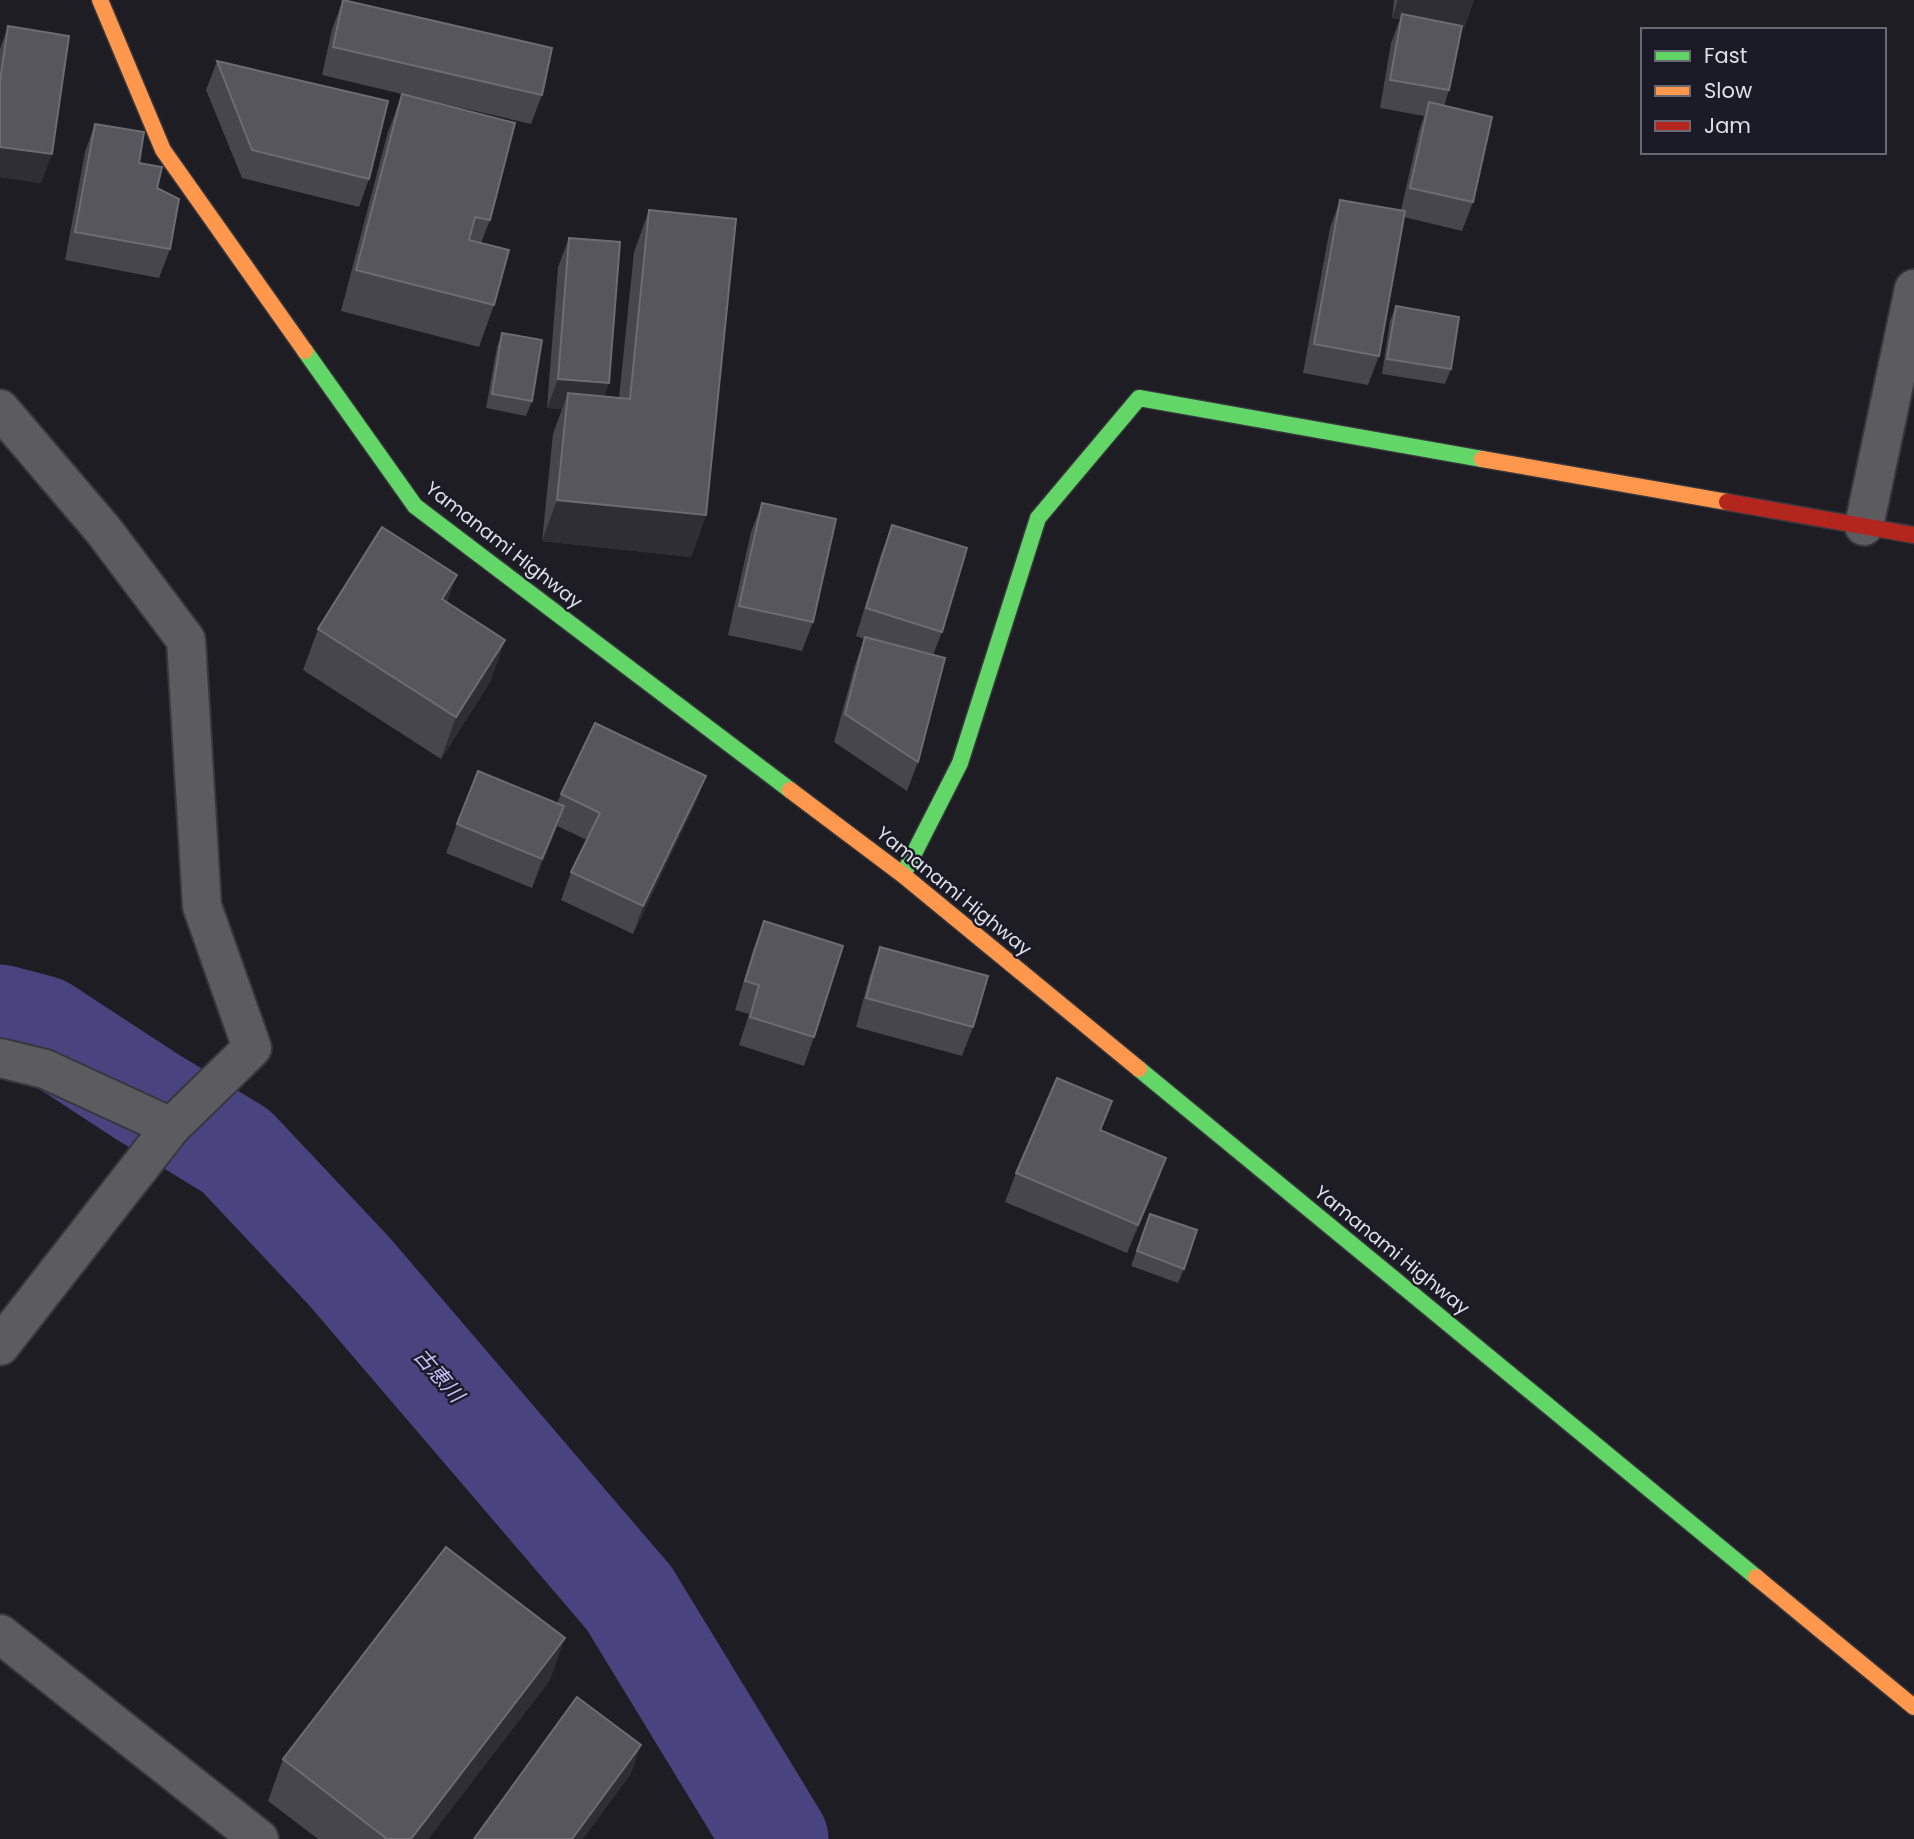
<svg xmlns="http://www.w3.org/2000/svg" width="1914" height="1839" font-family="Poppins,'Noto Sans JP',sans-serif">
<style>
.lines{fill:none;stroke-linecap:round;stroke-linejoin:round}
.river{stroke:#49447f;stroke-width:105}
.street-casing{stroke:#37373d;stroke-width:42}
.fast-casing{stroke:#37373d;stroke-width:19}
.slow-casing{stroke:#37373d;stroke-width:19}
.jam-casing{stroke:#37373d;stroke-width:19}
.street{stroke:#5b5b60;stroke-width:38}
.fast{stroke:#63d668;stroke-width:16}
.slow{stroke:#ff974d;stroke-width:16}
.jam{stroke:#b3261e;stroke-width:16}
.wall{fill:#46464c}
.shaded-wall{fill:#2f2e35}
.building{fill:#57565d;stroke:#6c6c72;stroke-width:2}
.labels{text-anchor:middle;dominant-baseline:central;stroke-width:5;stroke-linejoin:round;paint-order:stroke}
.street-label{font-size:19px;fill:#dfdfe8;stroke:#1b1a27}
.water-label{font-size:21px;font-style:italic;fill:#c2c2fb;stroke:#1b1a27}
</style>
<rect width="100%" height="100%" fill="#1e1d24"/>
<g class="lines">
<polyline class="river" points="0,1017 42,1028 146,1096 236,1151 349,1271 629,1598 776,1839"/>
<defs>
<g id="street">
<polyline points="0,409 104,531 186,640 202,906 252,1048 171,1127 0,1346"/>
<polyline points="1864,526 1914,289"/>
<polyline points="0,1058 45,1069 171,1127"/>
<polyline points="0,1634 259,1839"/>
</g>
<g id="fast">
<polyline points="305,351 415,506 790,790"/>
<polyline points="903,875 960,763 1038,518 1139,398 1482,459"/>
<polyline points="1139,1069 1756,1577"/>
</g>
<g id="slow">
<polyline points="100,0 163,150 305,351"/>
<polyline points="1482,459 1727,502"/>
<polyline points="790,790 903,875 1139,1069"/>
<polyline points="1756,1577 1914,1707"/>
</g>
<polyline id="jam" points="1727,502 1914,535"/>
</defs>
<use href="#street" class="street-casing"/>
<use href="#fast" class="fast-casing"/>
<use href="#slow" class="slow-casing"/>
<use href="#jam" class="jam-casing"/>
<use href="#street" class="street"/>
<use href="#fast" class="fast"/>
<use href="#slow" class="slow"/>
<use href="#jam" class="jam"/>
</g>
<g class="wall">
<polygon points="343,0 542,95 531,124 415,97 490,220 481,243 494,305 479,347 341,311 387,135 402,94 322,75 332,29"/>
<polygon points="1394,0 1474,0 1464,28 1461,28 1449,90 1444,106 1473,202 1462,231 1404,217 1379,356 1368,385 1303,373 1330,228 1340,200 1401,210 1419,131 1424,116 1380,108 1391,43 1400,19 1392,18"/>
<polygon points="8,26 41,183 0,177 0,49"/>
<polygon points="217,61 369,179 359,207 242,178 206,90"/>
<polygon points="95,124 139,163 157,188 170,249 159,278 65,260 85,152"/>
<polygon points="649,210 706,515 691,557 542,541 553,434 562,409 547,408 558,267 569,238 604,396 619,398 634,252"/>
<polygon points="1396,306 1451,369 1445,384 1382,374 1390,321"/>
<polygon points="502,333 532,401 526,416 486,408 497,347"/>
<polygon points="762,503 813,622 802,651 728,635 751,532"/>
<polygon points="892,525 942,632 933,655 918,762 907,791 834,742 855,665 864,639 856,636 881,554"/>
<polygon points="447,602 505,640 490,682 441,759 303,670 318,629"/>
<polygon points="706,776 695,804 633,934 561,900 571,872 587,840 557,826 532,888 446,853 457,824 557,803 561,794"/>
<polygon points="764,921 814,1037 804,1066 739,1045 749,1014 735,1010 753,950"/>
<polygon points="880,947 973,1027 962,1056 856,1027 870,975"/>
<polygon points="1102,1131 1156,1187 1127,1253 1005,1202 1016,1173"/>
<polygon points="1150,1214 1184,1269 1178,1283 1131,1266"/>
<polygon points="550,1680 428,1839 318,1839 268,1801 283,1759"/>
</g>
<g class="shaded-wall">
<polygon points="1398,0 1474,0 1464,28 1401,19 1402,14 1400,19 1392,18"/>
<polygon points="0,147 52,154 41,183 0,177"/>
<polygon points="558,379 609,383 599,412 568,393 562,409 547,408"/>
<polygon points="557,500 706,515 691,557 542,541"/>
<polygon points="457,575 442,617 442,599"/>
<polygon points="505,640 490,682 441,759 456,717"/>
<polygon points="706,776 695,804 633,934 643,906"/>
<polygon points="564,806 554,835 532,888 542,859"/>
<polygon points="1166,1158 1156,1187 1127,1253 1138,1225"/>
<polygon points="565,1638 550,1680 428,1839 411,1839"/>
<polygon points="641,1745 631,1774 583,1839 572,1839"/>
</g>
<g class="building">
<polygon points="343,0 552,48 542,95 333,47"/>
<polygon points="1402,14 1462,26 1449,90 1390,80"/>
<polygon points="8,26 69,36 52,154 0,147 0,81"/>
<polygon points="217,61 388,101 369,179 252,150"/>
<polygon points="402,94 515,123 490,220 475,217 469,240 509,250 494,305 356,270"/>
<polygon points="1429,102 1492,117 1473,202 1410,188"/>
<polygon points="95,124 144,132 139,163 162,167 157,188 179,199 170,249 75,232"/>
<polygon points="1340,200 1405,211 1379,356 1314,344"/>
<polygon points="649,210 736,219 706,515 557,500 568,393 630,399"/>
<polygon points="569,238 620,242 609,383 558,379"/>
<polygon points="1396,306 1459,317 1451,369 1387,359"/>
<polygon points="502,333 542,340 532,401 492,394"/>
<polygon points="762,503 836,519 813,622 739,606"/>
<polygon points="892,525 967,548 942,632 866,608"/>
<polygon points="382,527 457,575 442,599 505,640 456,717 318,629"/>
<polygon points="865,637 945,658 918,762 845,714"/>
<polygon points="595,723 706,776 643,906 571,872 600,813 561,794"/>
<polygon points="478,771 564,806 542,859 457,824"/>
<polygon points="764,921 843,946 814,1037 750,1017 759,985 745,981"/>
<polygon points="880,947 988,976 973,1027 866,998"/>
<polygon points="1057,1078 1112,1101 1100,1130 1166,1158 1138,1225 1016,1173"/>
<polygon points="1150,1214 1197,1230 1184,1269 1137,1251"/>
<polygon points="446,1547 565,1638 411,1839 387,1839 283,1759"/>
<polygon points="577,1697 641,1745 572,1839 474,1839"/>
</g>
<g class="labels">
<g class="street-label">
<text transform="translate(504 545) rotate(38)">Yamanami Highway</text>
<text transform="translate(954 891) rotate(39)">Yamanami Highway</text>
<text transform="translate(1392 1250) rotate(39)">Yamanami Highway</text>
</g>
<g class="water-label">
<text transform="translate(439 1375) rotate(49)">古恵川</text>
</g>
</g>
<rect x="1641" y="28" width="245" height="126" fill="#1b1a27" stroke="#696974" stroke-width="2"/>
<rect x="1655" y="51" width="35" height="10" fill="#63d668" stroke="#696974" stroke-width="2"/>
<text x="1704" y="63" font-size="21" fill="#dfdfe8">Fast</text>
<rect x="1655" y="86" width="35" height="10" fill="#ff974d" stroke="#696974" stroke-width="2"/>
<text x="1704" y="98" font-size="21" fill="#dfdfe8">Slow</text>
<rect x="1655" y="121" width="35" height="10" fill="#b3261e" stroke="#696974" stroke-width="2"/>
<text x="1704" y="133" font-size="21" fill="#dfdfe8">Jam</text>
</svg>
